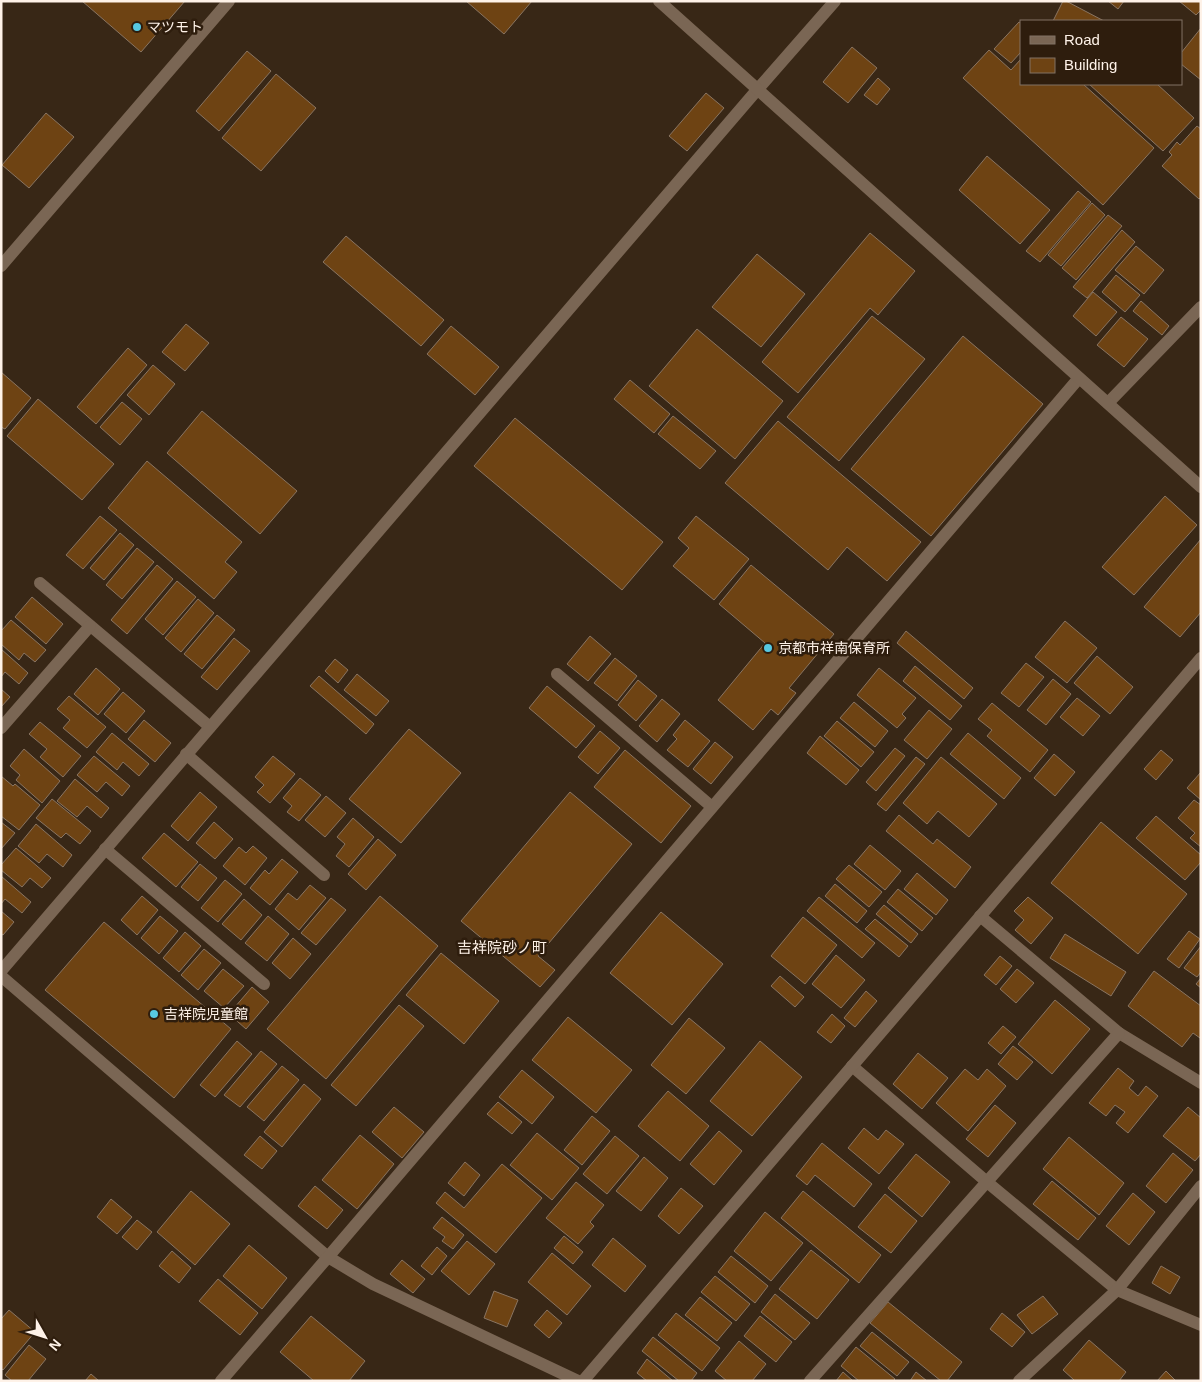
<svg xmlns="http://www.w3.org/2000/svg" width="1202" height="1382" font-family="Arial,'Noto Sans JP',sans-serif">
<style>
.building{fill:#6e4313;stroke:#897461}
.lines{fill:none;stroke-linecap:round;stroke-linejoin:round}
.service{stroke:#7a6654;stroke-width:12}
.minor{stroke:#7a6654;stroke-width:12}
.tertiary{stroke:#7a6654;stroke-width:12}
.poi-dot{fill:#57c9e2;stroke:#2e1d0d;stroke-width:2}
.labels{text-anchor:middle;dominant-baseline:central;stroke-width:5;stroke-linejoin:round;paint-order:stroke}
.poi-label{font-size:14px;fill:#fef2e8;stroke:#2e1d0d;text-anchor:start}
.neighbourhood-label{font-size:15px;fill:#fef2e8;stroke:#2e1d0d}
</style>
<rect width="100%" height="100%" fill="#382716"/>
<g class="building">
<polygon points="82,1 185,1 141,52"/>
<polygon points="466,1 532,1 504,34"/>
<polygon points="1063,1 1066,1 1104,21 1053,21"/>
<polygon points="1108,1 1124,1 1118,9"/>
<polygon points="1179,1 1201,1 1201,10 1196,15"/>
<polygon points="1019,22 1021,23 1021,52 1011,63 994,49"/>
<polygon points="1201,28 1201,80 1181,64 1181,53"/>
<polygon points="852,47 877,68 848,103 823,82"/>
<polygon points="989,50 1011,70 1021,59 1021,84 1083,84 1154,148 1103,205 963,78"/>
<polygon points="247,51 271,71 219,131 196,111"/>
<polygon points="276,74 316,108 261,171 222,138"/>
<polygon points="878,78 890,89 877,105 864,95"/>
<polygon points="1089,84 1157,84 1194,118 1163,151"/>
<polygon points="706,93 724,108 687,151 669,136"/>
<polygon points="46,113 74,137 29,188 2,165"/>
<polygon points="1197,126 1201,129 1201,197 1199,199 1162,166 1172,155 1169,152 1177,142 1180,145"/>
<polygon points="987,156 1050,210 1020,244 959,190"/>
<polygon points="1078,191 1091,202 1040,262 1026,251"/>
<polygon points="1092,203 1105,215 1061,266 1048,255"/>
<polygon points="1108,215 1122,226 1076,280 1062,268"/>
<polygon points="1122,230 1135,242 1087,298 1073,287"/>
<polygon points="870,233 915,271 878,315 870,308 798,393 762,362"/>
<polygon points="346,236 444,320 421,346 323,262"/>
<polygon points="1136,246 1164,270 1144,294 1115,270"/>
<polygon points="757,254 805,294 761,347 712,307"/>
<polygon points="1116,275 1140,295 1125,312 1102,292"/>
<polygon points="1093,292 1117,312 1096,336 1073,316"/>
<polygon points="1141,301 1169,326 1162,335 1133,311"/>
<polygon points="872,316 925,359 839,461 787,417"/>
<polygon points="1121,317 1148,339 1124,367 1097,345"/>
<polygon points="186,324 209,343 185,371 162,352"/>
<polygon points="451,326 499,367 475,395 427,354"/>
<polygon points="697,329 783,401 735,459 649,386"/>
<polygon points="963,336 1043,404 931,536 851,469"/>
<polygon points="128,348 147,365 96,424 77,407"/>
<polygon points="153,365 175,384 149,415 127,395"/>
<polygon points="1,372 31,398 5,429 1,427"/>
<polygon points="630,380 670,414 654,433 614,399"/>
<polygon points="38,399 114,464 82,500 7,436"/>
<polygon points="122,402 142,419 120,445 100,427"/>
<polygon points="202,411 297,491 260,534 167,453"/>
<polygon points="673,416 716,451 700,469 658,434"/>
<polygon points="515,418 663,542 622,590 474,466"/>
<polygon points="778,421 921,542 887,581 847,547 828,570 725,483"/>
<polygon points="147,461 242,542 225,562 237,572 214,599 108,508"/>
<polygon points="1165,496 1197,525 1134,595 1102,567"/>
<polygon points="100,516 117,530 83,569 66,555"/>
<polygon points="696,516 749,559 714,600 673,566 689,548 678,538"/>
<polygon points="120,533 134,545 104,580 90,568"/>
<polygon points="1201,539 1201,612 1180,637 1144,607"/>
<polygon points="137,548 154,562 122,599 106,585"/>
<polygon points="157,565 173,579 127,634 111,620"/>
<polygon points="751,565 834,634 789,688 796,693 778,715 771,709 753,730 718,700 765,643 719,604"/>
<polygon points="177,581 196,597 163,635 145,619"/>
<polygon points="32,597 63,624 46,644 15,617"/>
<polygon points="198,599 214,613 181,652 165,638"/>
<polygon points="217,615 235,630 202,669 184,654"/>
<polygon points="11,620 46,650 35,662 24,653 19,660 1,644 1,631"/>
<polygon points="1065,621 1097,648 1067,683 1035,657"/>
<polygon points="906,631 973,688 964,699 897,643"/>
<polygon points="590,636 611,654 588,681 567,664"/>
<polygon points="234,638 250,651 217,690 201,677"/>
<polygon points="1,649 28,673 19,684 5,672 1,677"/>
<polygon points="1097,656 1133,687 1110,714 1074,683"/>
<polygon points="615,658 637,676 617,701 594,683"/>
<polygon points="335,659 348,670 338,683 325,671"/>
<polygon points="1026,663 1044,677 1019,707 1001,693"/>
<polygon points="915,666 962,706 950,720 903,681"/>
<polygon points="96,668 120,689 98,715 74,694"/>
<polygon points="879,668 916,698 902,714 906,718 897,728 857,695"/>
<polygon points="357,674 389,701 376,716 344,690"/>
<polygon points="319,676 374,724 366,734 310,686"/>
<polygon points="1053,679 1071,694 1046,725 1027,710"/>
<polygon points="638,680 657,696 636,721 618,705"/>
<polygon points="547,686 595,726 576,748 529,708"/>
<polygon points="1,689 10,697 1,707"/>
<polygon points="123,692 145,711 126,733 104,714"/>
<polygon points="69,696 106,727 87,748 63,728 70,720 57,709"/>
<polygon points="1077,698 1100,716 1083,736 1060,717"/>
<polygon points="662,699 680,714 657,742 639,726"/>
<polygon points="854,702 888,731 875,747 840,718"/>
<polygon points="992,703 1048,750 1030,772 987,736 992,730 978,719"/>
<polygon points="929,710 952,729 927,759 904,740"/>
<polygon points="144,720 171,743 155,762 128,739"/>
<polygon points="685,720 710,741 688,767 667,750 677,739 673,735"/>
<polygon points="837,721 874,752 861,767 824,736"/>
<polygon points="40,722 81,756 63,777 40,757 47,749 29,734"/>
<polygon points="409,729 461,773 401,843 349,799"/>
<polygon points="600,731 620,748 598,774 578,757"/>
<polygon points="112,733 149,764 139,776 123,762 117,770 96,752"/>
<polygon points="968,733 1021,778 1004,799 950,754"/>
<polygon points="820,736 859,770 846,785 807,753"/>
<polygon points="715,742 733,757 711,784 693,769"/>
<polygon points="895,748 905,756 876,791 866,782"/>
<polygon points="24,749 60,781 42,803 16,780 20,775 10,766"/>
<polygon points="625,750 691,806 661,843 594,787"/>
<polygon points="1161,750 1173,760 1156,780 1144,769"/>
<polygon points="1054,754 1075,772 1055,796 1034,778"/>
<polygon points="94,756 130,786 122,796 106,782 97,792 77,775"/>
<polygon points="273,756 295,774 270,803 257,792 264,785 255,777"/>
<polygon points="916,757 925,764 886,811 877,804"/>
<polygon points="941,757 997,804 969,837 938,811 927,824 903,803"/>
<polygon points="1201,772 1201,800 1187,788"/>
<polygon points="1,776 13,786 15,784 40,805 19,830 1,816"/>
<polygon points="300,778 321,795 299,821 287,812 292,806 283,798"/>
<polygon points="75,779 109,808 101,818 87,806 77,817 57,801"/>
<polygon points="200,792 217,807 188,841 171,826"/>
<polygon points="570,792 632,844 538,956 555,970 540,987 461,921"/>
<polygon points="326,796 346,813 325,837 305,820"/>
<polygon points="52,799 91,831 80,844 66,833 61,838 36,818"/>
<polygon points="1194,800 1201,805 1201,847 1190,838 1195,833 1178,818"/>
<polygon points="899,815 933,844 937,839 971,867 955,888 886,831"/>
<polygon points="1156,816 1201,855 1201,862 1185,880 1136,838"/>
<polygon points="353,818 374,837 349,867 336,856 345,844 337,837"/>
<polygon points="1,822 15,833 1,849"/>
<polygon points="214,822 233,839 215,859 196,843"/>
<polygon points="1101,822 1187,894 1138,954 1051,883"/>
<polygon points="36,824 72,855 63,867 47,854 39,863 18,846"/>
<polygon points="164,833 198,862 176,887 142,858"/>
<polygon points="378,839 396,855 366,890 348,874"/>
<polygon points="870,845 901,871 885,890 854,864"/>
<polygon points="253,846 267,858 245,885 223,866 239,847 246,853"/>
<polygon points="16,848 51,878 42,888 30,878 22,887 1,870 1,865"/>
<polygon points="282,859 298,872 270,905 250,888 265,870 269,874"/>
<polygon points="200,864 217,878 198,901 181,887"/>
<polygon points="849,865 882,892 869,907 836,879"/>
<polygon points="917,873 948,900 936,915 904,889"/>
<polygon points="1,876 31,902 22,913 5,899 1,904"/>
<polygon points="225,880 242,894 218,922 201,908"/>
<polygon points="835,884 867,911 857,923 825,896"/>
<polygon points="310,885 326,898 299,930 275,909 288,893 297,900"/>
<polygon points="898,889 933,918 922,931 887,902"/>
<polygon points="142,896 158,910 137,935 121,920"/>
<polygon points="380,896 438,946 326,1079 267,1029"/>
<polygon points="819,897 875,943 862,958 807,911"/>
<polygon points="1028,897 1053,918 1031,944 1015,930 1024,920 1014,911"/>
<polygon points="331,898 346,910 316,945 301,933"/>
<polygon points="244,899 262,915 241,940 222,924"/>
<polygon points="884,905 918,934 911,943 876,914"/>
<polygon points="1,911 14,922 3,935 1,934"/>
<polygon points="661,912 723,964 672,1025 610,973"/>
<polygon points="160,916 178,931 159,954 141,938"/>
<polygon points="268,916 289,934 267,961 245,943"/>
<polygon points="803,917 837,945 805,984 771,956"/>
<polygon points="875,919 908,946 899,957 865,929"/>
<polygon points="104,922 231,1029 174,1098 45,990"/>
<polygon points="1189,931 1200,939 1179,968 1167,959"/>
<polygon points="185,932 201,946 179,972 163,958"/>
<polygon points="1065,934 1126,972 1111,996 1050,958"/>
<polygon points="293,938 311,954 290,979 272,963"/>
<polygon points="1201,946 1201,972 1197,977 1184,968"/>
<polygon points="204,949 221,963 198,990 181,975"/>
<polygon points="441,953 499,1001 464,1044 406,995"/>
<polygon points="836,955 865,980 841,1008 812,984"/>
<polygon points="1000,956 1012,966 996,985 984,975"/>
<polygon points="223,969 244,986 224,1008 204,991"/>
<polygon points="1017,969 1034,983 1016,1003 1000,989"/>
<polygon points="1154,971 1201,1006 1201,1036 1200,1038 1193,1033 1182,1047 1128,1006"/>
<polygon points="780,976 804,997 795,1007 771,986"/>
<polygon points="1201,978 1201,988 1196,984"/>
<polygon points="252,987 269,1002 246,1029 229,1014"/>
<polygon points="866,991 877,1001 855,1027 844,1018"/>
<polygon points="1055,1000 1090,1029 1052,1074 1018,1044"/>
<polygon points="399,1005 424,1026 356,1106 331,1085"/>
<polygon points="832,1014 845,1026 831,1043 817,1032"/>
<polygon points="568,1017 632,1070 596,1113 532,1060"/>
<polygon points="689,1018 725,1048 686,1094 651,1065"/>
<polygon points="1003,1026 1016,1037 1001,1054 988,1043"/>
<polygon points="237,1041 252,1054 215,1097 200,1085"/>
<polygon points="760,1041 802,1077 752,1136 710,1101"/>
<polygon points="1013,1046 1033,1062 1017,1080 998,1064"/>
<polygon points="261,1051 277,1064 240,1107 224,1095"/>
<polygon points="918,1053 948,1078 922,1109 893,1084"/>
<polygon points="282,1066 299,1080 264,1121 247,1107"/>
<polygon points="1118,1068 1134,1081 1129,1088 1138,1096 1146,1086 1158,1096 1128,1133 1116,1123 1125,1112 1115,1105 1106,1116 1089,1103"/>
<polygon points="965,1069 978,1080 987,1069 1006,1086 968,1131 936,1103"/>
<polygon points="522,1070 554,1097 532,1124 499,1097"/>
<polygon points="304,1084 321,1099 282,1147 264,1132"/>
<polygon points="668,1091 709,1126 680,1161 638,1126"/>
<polygon points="498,1102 522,1122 512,1134 487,1114"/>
<polygon points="995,1105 1016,1123 988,1157 966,1139"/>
<polygon points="394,1107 424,1132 402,1158 372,1132"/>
<polygon points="1188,1107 1201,1118 1201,1154 1195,1161 1163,1136"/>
<polygon points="592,1116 610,1131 582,1165 564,1150"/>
<polygon points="864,1128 878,1140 886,1130 904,1144 879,1174 848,1148"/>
<polygon points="719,1131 742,1151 714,1185 690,1164"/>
<polygon points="537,1133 579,1168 552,1200 510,1165"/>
<polygon points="360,1135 394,1164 357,1209 322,1180"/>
<polygon points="260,1136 277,1151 262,1169 244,1155"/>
<polygon points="615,1136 639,1156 607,1194 583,1174"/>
<polygon points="1069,1137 1124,1183 1099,1215 1043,1169"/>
<polygon points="822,1143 872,1184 854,1207 815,1175 807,1185 796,1176"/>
<polygon points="1173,1153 1193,1170 1166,1203 1146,1186"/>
<polygon points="916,1154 950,1182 922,1217 888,1188"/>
<polygon points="644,1157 668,1178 641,1211 616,1191"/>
<polygon points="465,1162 480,1175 464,1196 448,1183"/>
<polygon points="502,1164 542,1198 496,1253 436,1203 445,1192 464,1208"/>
<polygon points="1052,1181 1096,1218 1078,1240 1033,1204"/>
<polygon points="576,1182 604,1205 590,1222 594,1226 578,1244 546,1218"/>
<polygon points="315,1186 343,1210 327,1229 298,1206"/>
<polygon points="681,1188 703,1206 679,1234 658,1216"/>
<polygon points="191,1191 230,1224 195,1265 157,1232"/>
<polygon points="803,1191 881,1255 859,1283 781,1218"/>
<polygon points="1133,1193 1155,1212 1129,1245 1106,1226"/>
<polygon points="885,1194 917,1221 891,1253 858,1227"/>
<polygon points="111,1199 132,1217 117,1234 97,1217"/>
<polygon points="765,1212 803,1243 771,1281 734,1251"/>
<polygon points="442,1217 464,1235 453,1249 442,1241 445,1237 433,1228"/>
<polygon points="137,1220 152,1232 137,1250 122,1237"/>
<polygon points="564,1236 583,1252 573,1264 554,1248"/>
<polygon points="613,1238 646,1266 625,1292 592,1265"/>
<polygon points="467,1241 495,1264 469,1295 441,1271"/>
<polygon points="249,1245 287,1278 262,1309 223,1276"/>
<polygon points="437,1247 447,1256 432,1275 421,1266"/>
<polygon points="811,1250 849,1280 817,1319 779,1289"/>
<polygon points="172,1251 191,1268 179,1283 159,1266"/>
<polygon points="552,1253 591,1286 567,1315 528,1282"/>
<polygon points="731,1256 768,1286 755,1303 718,1272"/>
<polygon points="402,1260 425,1279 413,1293 390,1274"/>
<polygon points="1161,1266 1180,1277 1170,1294 1152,1283"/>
<polygon points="715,1276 750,1304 736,1321 701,1292"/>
<polygon points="218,1279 258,1313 240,1335 199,1301"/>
<polygon points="494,1291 518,1300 507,1327 484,1318"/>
<polygon points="775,1294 810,1323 795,1340 761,1312"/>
<polygon points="1043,1296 1058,1314 1032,1334 1017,1315"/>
<polygon points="700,1297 732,1323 717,1341 685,1315"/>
<polygon points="888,1302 962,1362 947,1381 941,1381 870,1323"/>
<polygon points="9,1310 35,1332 3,1370 1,1368 1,1319"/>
<polygon points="547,1310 562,1323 549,1338 534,1325"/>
<polygon points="676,1313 720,1348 702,1371 658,1335"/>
<polygon points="1002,1313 1025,1332 1012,1347 990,1329"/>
<polygon points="311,1316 365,1361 349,1381 314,1381 280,1352"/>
<polygon points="760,1316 792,1342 776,1362 744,1336"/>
<polygon points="872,1332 909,1362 897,1376 860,1346"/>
<polygon points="653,1337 697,1373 691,1381 679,1381 642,1351"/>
<polygon points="1089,1340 1126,1372 1119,1381 1073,1381 1074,1380 1063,1370"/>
<polygon points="739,1341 766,1364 752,1381 727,1381 715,1371"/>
<polygon points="29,1345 46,1359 28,1381 12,1381 5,1375"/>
<polygon points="856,1347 895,1379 893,1381 859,1381 841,1366"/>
<polygon points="647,1359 673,1381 647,1381 637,1373"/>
<polygon points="1166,1371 1176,1381 1157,1381"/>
<polygon points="843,1372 853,1381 836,1381"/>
<polygon points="916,1372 927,1381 910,1381"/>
<polygon points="91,1374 99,1381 85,1381"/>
</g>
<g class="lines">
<g class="service">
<polyline points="557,674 712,807"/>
<polyline points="186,754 324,875"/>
<polyline points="105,849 264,984"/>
</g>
<g class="minor">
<polyline points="1,266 229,1"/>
<polyline points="1108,403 1201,307"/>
<polyline points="40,583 210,727"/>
<polyline points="1,728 90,626"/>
<polyline points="980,916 1119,1033 1201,1083"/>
<polyline points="1,971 757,90 835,1"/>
<polyline points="1,976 328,1257 373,1284 578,1381"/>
<polyline points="852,1066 987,1182 1117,1290 1201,1325"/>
<polyline points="221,1381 328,1257 1079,378"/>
<polyline points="810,1381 1119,1033"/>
<polyline points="1019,1381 1117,1290 1201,1186"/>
</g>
<g class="tertiary">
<polyline points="659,1 1201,487"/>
<polyline points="583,1381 1201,658"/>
</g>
</g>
<g class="poi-dot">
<circle cx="137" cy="27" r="5"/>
<circle cx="768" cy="648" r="5"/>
<circle cx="154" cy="1014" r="5"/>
</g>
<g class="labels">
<g class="poi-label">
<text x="147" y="27">マツモト</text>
<text x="778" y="648">京都市祥南保育所</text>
<text x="164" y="1014">吉祥院児童館</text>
</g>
<g class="neighbourhood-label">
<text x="502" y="947">吉祥院砂ノ町</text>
</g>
</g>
<rect width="1202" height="1382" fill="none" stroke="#fef2e8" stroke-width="5"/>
<rect x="1020" y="20" width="162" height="65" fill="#2e1d0d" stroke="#817265"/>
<rect x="1030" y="36" width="25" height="8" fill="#7a6654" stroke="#817265"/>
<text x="1064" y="45" font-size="15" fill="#fef2e8">Road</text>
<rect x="1030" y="58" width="25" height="15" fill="#6e4313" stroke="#817265"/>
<text x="1064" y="70" font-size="15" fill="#fef2e8">Building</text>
<g transform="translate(45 1337) rotate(129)" stroke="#2e1d0d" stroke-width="4" paint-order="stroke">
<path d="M0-4L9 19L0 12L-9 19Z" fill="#fef2e8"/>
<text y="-8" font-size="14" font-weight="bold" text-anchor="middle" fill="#fef2e8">N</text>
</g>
</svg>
